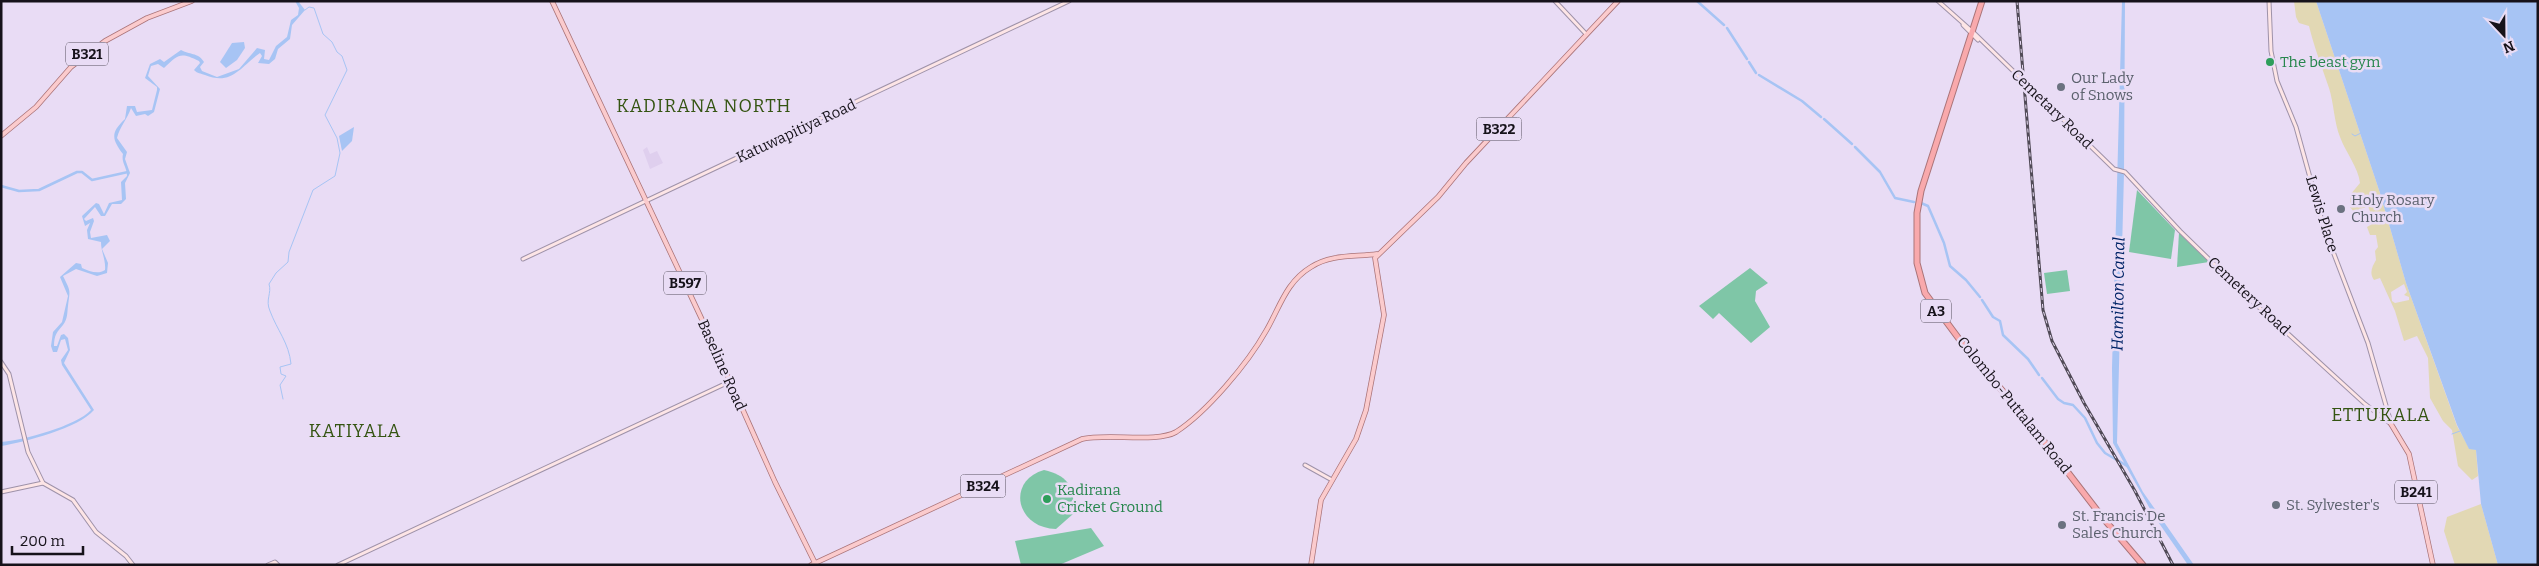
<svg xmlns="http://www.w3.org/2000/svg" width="2539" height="566" font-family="Bitter,serif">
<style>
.built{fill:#dfcfee}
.green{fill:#7fc6a7}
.sand{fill:#e2d8b4;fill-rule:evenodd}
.water{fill:#a7c4f4}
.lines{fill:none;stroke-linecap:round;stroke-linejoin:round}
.stream{stroke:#a7c4f4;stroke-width:1}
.canal{stroke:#a7c4f4;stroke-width:2.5}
.secondary-casing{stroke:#9e92a9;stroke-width:5}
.primary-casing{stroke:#aa7479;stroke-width:5.5}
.highway-casing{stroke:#aa7479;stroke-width:7}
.secondary{stroke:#fde5e6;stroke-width:3}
.primary{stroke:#fbcbcd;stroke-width:4}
.highway{stroke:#f9a9ac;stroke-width:5}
.rail-casing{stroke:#504a56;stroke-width:3}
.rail{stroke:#e9dcf5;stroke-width:1;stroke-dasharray:4;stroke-linecap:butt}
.leisure-dot{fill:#2e9e5b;stroke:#e9dcf5;stroke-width:2}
.worship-dot{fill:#6b7280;stroke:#e9dcf5;stroke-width:2}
.labels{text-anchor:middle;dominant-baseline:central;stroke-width:5;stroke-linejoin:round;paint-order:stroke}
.shield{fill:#e9dcf5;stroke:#554f5c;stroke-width:1}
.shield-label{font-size:14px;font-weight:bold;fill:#16121a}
.leisure-label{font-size:15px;fill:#27864d;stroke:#e9dcf5;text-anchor:start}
.worship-label{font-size:15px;fill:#5b616d;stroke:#e9dcf5;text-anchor:start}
.street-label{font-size:15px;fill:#16121a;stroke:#e9dcf5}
.water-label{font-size:16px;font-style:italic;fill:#002467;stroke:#e9dcf5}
.quarter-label{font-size:18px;letter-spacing:1px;fill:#345411;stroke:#e9dcf5}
</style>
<rect width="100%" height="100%" fill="#e9dcf5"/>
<polygon class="built" points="647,147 650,154 657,151 663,163 650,169 643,150"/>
<g class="green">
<polygon points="2137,190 2175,230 2171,259 2129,252"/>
<polygon points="2179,233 2209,262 2177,267"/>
<polygon points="1750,268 1768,283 1756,291 1755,301 1770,327 1751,343 1719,313 1713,319 1699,306"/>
<polygon points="2067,270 2070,291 2047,294 2044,273"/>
<path d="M1044,470c26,6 31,19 29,44l-17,15c-40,-1 -50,-48 -12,-59z"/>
<polygon points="1091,528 1104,546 1059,565 1021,565 1015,541"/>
</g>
<g class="sand">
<path d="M2294,1h22l64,192 26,90 51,143 12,22 7,2 2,26 -6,4 -14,-14 -6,-36 -9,-9 -13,-23 -2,-40 -11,-22 -13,5 -9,-30 -15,-33 -6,2c-5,-7 -2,-13 2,-20l-1,-9 3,-4 -2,-12h-6l-3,-8 7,-4 -6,-17 -14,6 -4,-5v-12l10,-12c-2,-16 -14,-30 -20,-46 -6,-15 -6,-33 -11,-49 -7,-21 -15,-41 -20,-62l-10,-3 -3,-6zM2404,284l3,8 -3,3 5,2v3l-14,3 -3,-2 -1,-9z"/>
<polygon points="2481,504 2498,565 2455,565 2444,531 2447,517"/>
</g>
<g class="water">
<path d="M295,1h3l7,9 -13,15 -2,14 -12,10 -3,10 -6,5 -11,-1 4,-7 -2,-3c-20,14 -28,33 -55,22 -5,-2 -7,-1 -11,-5l6,-7 -1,-2c-19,-9 -20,-7 -35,7l-6,-4 -7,2 -3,10 12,13 -6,23 -6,4 -3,-2 -9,2 -5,-8c-4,12 -11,18 -14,30l10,14 -2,7 5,14 -5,10 1,16 -5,5h-9l-7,12h-4l-6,-9 -11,12 2,2 7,-3 1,3 -4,11 1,6 16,-3 3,6 -8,8 6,14 -1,10 -10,3 -21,-7 -13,7c8,16 7,13 5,30 -1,7 0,12 -5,19 -6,7 -9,10 -9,21h3l4,-11 3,-1 4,4 2,12 -6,13 30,47c-15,18 -69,32 -93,36v-4c23,-2 75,-16 90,-32l-29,-45 -1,-5 7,-10 -3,-11 -4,1 -4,12h-4l-2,-6 2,-14 9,-10 6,-26 -8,-19 16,-14 5,1 1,4c7,3 16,7 23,2 1,-10 -4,-18 -4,-28l-13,-3 -1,-9 3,-7 -5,3 -3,-10 14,-13 3,1 5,10 5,-11 13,-3 -1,-18 6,-6c0,-9 -6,-13 -4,-22 -11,-15 -13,-21 2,-35l2,-13h8l2,6 15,-2 5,-20v-3l-12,-9 5,-14 10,-5 4,3 17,-12c8,5 17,2 23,12l-4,5 2,4 15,6 22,-8 18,-21 8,2 -1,9 5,1 7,-14 11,-9 4,-17 7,-5 1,-7z"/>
<polygon points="2122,1 2125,1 2124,173 2117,443 2143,492 2194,565 2188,565 2154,516 2113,443 2112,368"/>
<polygon points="2316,1 2538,1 2538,565 2498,565 2481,504 2476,450 2469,449 2457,425 2406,283 2380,193"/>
<polygon points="244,42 245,48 237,60 226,68 220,62 232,43"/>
<polygon points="354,127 352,141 342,151 339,136"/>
</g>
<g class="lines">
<g class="stream">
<polyline points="2352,134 2355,136 2361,133"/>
<path d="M283,399l-3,-14 6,-9 -5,-2 -1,-7 11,-3c-2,-21 -14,-34 -21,-53 -5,-11 2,-18 -1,-27l7,-11 12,-11 1,-10 24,-62 22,-14 5,-23 -3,-15 -12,-23 22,-45 -5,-14 -5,-4 -5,-10 -9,-8 -9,-26 -5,-1 -4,3"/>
<polyline points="2452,434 2460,431"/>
</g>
<g class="canal">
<polyline points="1697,1 1724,25"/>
<polyline points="1727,28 1747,59"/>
<polyline points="1749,62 1756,73"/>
<polyline points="1759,75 1802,101 1821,117"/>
<polyline points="1824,119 1852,144"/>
<polyline points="1855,147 1880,172 1895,198 1914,202"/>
<polyline points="1,186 19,191 39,190 77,172 82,172 92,180 128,172"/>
<polyline points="1921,203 1928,206 1944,243 1950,266 1966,280 1980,297"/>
<polyline points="1982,300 1993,317 2000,321 2003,335 2028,359 2039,375"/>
<polyline points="2042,378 2058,399 2064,403 2073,405 2085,418 2097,443 2105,453 2115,459"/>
<polyline points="2119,461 2127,466"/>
</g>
<defs>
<g id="secondary">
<polyline points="1555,1 1586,34"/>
<polyline points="1938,1 1973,32 2114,169 2125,172 2180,231 2252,301 2365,404 2391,424"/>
<polyline points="2269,1 2271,51 2277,81 2296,127 2324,228 2368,343 2391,423"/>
<polyline points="1963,25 1978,40"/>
<polyline points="523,259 1069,1"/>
<polyline points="1,362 9,374 28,452 43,483 73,500 96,532 126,556 133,565"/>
<polyline points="1305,465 1332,480"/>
<polyline points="1,492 43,483"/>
<polyline points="268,565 275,562 278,565"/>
<polyline points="338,565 729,382"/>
</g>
<g id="primary">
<polyline points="552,1 713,343 775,482 815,563"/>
<polyline points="1,136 36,107 71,67 105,41 147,18 192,1"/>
<polyline points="2391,424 2409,454 2433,565"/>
<path d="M811,565l271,-126c25,-6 75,4 94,-7 31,-20 72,-69 90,-101 14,-24 20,-49 45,-64 20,-13 44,-10 66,-13"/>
<polyline points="1311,565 1321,500 1356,439 1366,410 1384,315 1375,258 1438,197 1466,163 1618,1"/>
</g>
<polyline id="highway" points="1982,1 1921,191 1917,213 1917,263 1925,293 1968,351 2026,418 2103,518 2143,565"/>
</defs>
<use href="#secondary" class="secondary-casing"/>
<use href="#primary" class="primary-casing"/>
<use href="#highway" class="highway-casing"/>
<use href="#secondary" class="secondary"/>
<use href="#primary" class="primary"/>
<use href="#highway" class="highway"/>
<defs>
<polyline id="rail" points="2017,1 2043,310 2052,341 2084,403 2135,491 2173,565"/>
</defs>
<use href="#rail" class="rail-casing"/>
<use href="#rail" class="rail"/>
</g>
<g class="leisure-dot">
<circle cx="2270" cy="62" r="5"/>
<circle cx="1047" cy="499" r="5"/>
</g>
<g class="worship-dot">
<circle cx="2061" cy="87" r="5"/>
<circle cx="2341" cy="209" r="5"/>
<circle cx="2276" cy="505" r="5"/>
<circle cx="2062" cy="525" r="5"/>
</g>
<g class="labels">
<g class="shield">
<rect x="66" y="42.5" width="42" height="23" rx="4"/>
<rect x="1476.5" y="117.5" width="45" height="23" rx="4"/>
<rect x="664" y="271.5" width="42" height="23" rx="4"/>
<rect x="1921" y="299.5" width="30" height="23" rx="4"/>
<rect x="960.5" y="474.5" width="45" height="23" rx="4"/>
<rect x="2395" y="480.5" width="42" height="23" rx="4"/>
</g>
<g class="shield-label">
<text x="87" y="54">B321</text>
<text x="1499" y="129">B322</text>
<text x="685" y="283">B597</text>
<text x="1936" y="311">A3</text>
<text x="983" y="486">B324</text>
<text x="2416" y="492">B241</text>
</g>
<g class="leisure-label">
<text x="2280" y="62">The beast gym</text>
<text x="1057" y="490">Kadirana<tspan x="1057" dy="17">Cricket Ground</tspan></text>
</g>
<g class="worship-label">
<text x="2071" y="78">Our Lady<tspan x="2071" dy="17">of Snows</tspan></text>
<text x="2351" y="200">Holy Rosary<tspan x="2351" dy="17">Church</tspan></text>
<text x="2286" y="505">St. Sylvester's</text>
<text x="2072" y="516">St. Francis De<tspan x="2072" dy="17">Sales Church</tspan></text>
</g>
<g class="street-label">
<text transform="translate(2052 109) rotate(44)">Cemetary Road</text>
<text transform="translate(796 131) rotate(-25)">Katuwapitiya Road</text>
<text transform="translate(2322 214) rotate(73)">Lewis Place</text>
<text transform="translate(2249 296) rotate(43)">Cemetery Road</text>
<text transform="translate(722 365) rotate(66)">Baseline Road</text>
<text transform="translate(2014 405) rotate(51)">Colombo-Puttalam Road</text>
</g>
<g class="water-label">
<text transform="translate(2118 294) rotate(-89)">Hamilton Canal</text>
</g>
<g class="quarter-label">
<text x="704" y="106">KADIRANA NORTH</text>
<text x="2381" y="415">ETTUKALA</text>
<text x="355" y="431">KATIYALA</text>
</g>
</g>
<rect width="2539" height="566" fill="none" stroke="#16121a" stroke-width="5"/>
<g transform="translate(2504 35) rotate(158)" stroke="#e9dcf5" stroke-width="4" paint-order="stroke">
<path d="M0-4L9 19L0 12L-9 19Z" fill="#16121a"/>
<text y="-8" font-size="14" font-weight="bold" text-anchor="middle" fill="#16121a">N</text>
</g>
<path d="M12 546v8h71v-8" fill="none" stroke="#16121a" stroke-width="2.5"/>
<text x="20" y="546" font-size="15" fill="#16121a" stroke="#e9dcf5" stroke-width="4" paint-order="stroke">200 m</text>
</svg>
